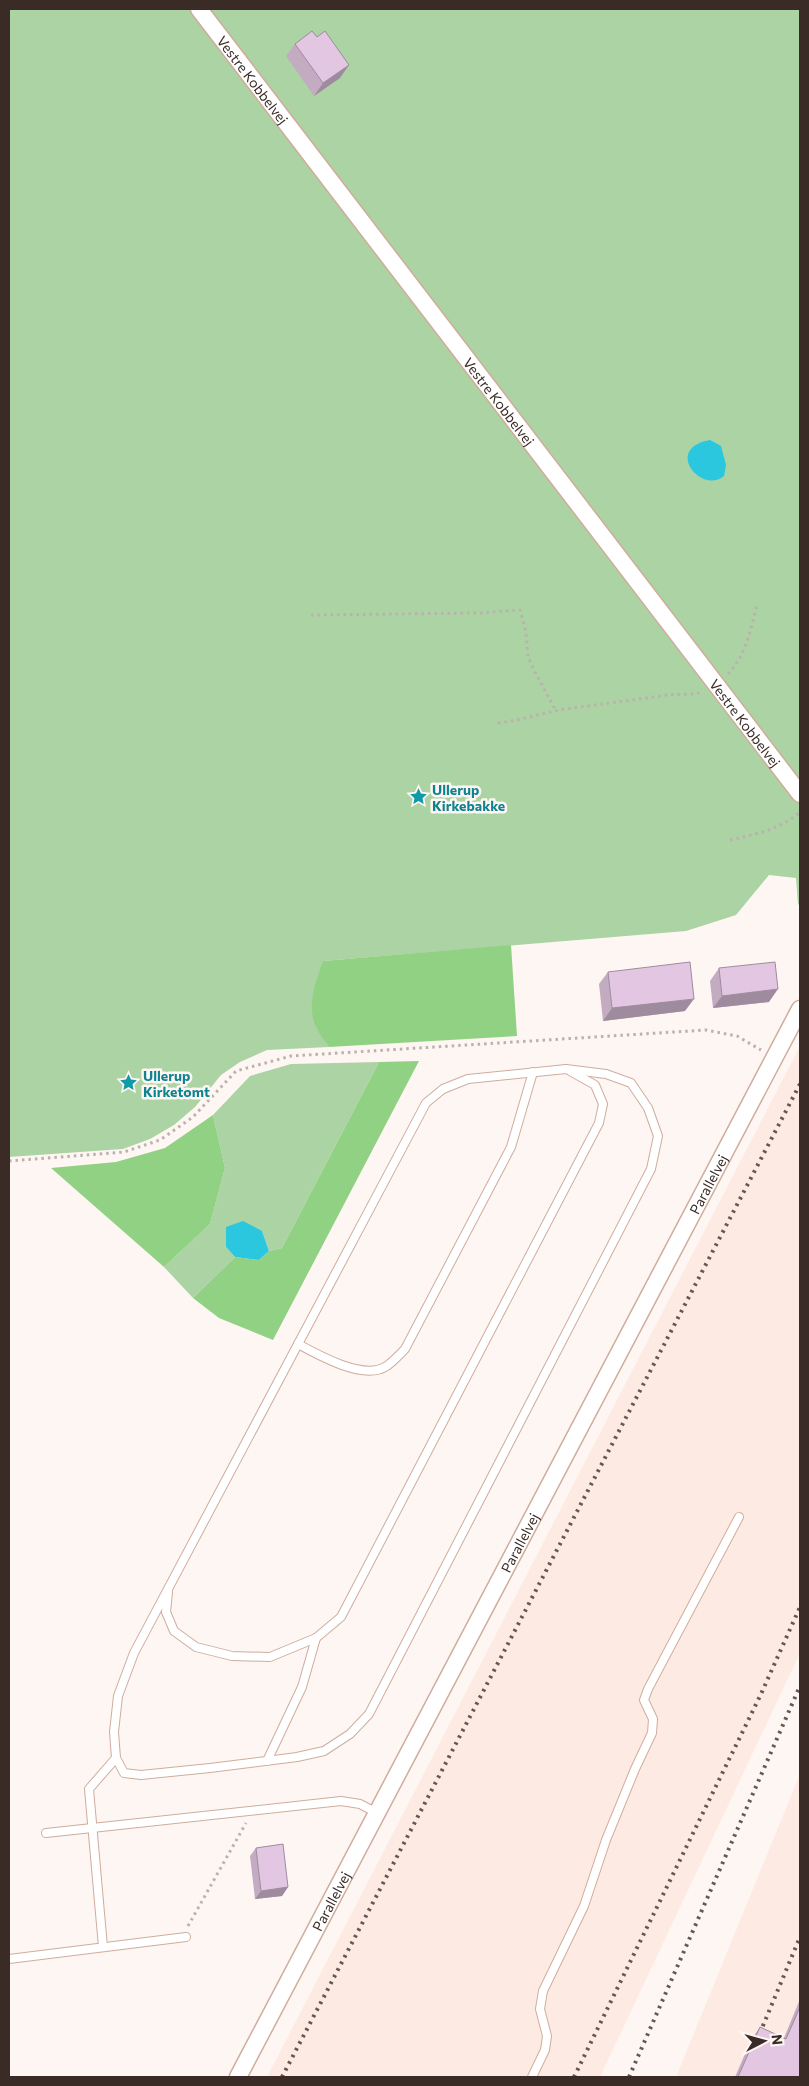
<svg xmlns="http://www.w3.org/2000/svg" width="809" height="2086" font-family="Commissioner,sans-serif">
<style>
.built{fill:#fdebe3}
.green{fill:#acd3a4}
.forest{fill:#91d183}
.water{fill:#2bc7df}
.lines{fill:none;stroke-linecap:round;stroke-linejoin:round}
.lane-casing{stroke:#d0ac9d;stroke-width:10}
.street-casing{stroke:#d0ac9d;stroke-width:19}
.path{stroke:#bbb1ad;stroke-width:3;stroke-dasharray:2.5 4;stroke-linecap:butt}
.lane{stroke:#fff;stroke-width:8}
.street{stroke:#fff;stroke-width:16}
.rail{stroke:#655753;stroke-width:4;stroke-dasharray:2.5 5;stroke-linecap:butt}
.wall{fill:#c3abc2}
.shaded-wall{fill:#9f8b9e}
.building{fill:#e3c7e2;stroke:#9f8b9e}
.labels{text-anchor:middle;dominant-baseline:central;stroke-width:5;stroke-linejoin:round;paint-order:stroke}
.street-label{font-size:14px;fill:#3a2b26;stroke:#fef6f3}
.culture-label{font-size:14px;font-weight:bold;fill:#0d838f;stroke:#fef6f3;text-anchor:start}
</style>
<rect width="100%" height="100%" fill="#fef6f3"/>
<g class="built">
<polygon points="800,1046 800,1653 600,2077 267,2077"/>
<polygon points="800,1774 800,2077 676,2077"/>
</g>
<g class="green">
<polygon points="9,9 800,9 800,906 798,904 796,878 769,875 736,915 686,931 323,961 316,1027 329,1047 267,1050 240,1062 221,1075 195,1107 174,1125 150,1139 123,1149 9,1157"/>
<polygon points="379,1062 282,1248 269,1251 262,1231 226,1247 235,1257 193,1298 164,1267 210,1224 225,1168 213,1115 250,1076 291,1064"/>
</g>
<g class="forest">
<path d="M511,945l6,91 -188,11c-4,-6 -10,-13 -13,-20 -10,-21 0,-46 7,-66z"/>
<polygon points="419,1061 273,1340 219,1318 193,1298 235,1257 259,1260 269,1251 282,1248 379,1062"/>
<polygon points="213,1115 225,1168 210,1224 164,1267 51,1168 116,1162 165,1148"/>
</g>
<g class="water">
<path d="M710,440l11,6 5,19 -2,11c-23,19 -61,-28 -14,-36z"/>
<polygon points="243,1221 262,1231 269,1251 259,1260 235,1257 226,1247 226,1227"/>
</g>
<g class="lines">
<defs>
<g id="lane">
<polygon points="566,1069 606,1074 631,1083 648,1108 658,1136 651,1169 369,1714 350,1734 324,1751 297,1757 210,1768 141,1775 124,1773 116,1758 114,1732 118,1696 134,1653 426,1103 443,1089 468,1079"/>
<path d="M298,1344c20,11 65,36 87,23 7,-4 14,-12 20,-18l106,-202 22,-75"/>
<polyline points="168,1592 166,1612 174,1631 196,1647 232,1656 270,1657 316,1638 341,1617 599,1123 603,1104 595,1085 570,1071"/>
<polyline points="267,1761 302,1687 316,1638"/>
<polyline points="46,1833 341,1801 360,1804 377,1813"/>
<polyline points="103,1947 89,1789 116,1758"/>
<polyline points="9,1959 186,1937"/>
<polyline points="532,2077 545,2050 547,2036 540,2009 543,1991 584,1906 606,1840 635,1769 652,1733 653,1719 644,1700 648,1689 739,1517"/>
</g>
<g id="street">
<path id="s1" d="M199,9l601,785"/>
<path id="s2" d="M238,2077l562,-1068"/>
</g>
</defs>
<use href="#lane" class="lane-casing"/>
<use href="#street" class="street-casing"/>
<g class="path">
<polyline points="311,615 479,613 520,610 526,632 528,657 535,672 556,711"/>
<path d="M728,674c18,-19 23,-45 29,-70"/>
<path d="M498,723c26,-3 50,-12 75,-15 30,-4 59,-8 88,-12 14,-3 28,0 42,-4"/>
<path d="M730,840c26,-6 49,-10 70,-28"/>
<polyline points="9,1161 124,1152 160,1140 193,1117 236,1071 291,1056 706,1030 737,1036 761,1050"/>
<polyline points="188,1926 246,1823"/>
</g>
<use href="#lane" class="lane"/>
<use href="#street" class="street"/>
<g class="rail">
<polyline points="757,2040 800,1937"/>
<polyline points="282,2077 800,1084"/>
<polyline points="574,2077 761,1694 800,1607"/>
<polyline points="629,2077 800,1686"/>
</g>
</g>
<g class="wall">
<polygon points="317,37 340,78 314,96 286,56 295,44"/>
<polygon points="719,968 769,1002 713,1008 710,981"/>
<polygon points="608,972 685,1011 603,1021 599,984"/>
<polygon points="256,1848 288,1887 282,1896 255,1899 250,1856"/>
<polygon points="800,1999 800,2077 735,2077 751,2040 760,2027 784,2038"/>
</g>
<g class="shaded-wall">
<polygon points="349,65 340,78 314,96 323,83"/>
<polygon points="778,989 769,1002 713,1008 722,996"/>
<polygon points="694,999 685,1011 603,1021 612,1008"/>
<polygon points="288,1887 282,1896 255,1899 261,1891"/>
</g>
<g class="building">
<polygon points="312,31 317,37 325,31 349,65 323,83 295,44"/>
<polygon points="690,962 694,999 612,1008 608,972"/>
<polygon points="775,962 778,989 722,996 719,968"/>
<polygon points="283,1844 288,1887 261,1891 256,1848"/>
<polygon points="800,2007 800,2077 738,2077 760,2027 786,2039"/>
</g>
<defs>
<symbol id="sight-bare" viewBox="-9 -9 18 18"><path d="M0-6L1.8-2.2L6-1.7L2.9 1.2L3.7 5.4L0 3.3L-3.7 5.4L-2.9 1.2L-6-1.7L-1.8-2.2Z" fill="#0f9aa8" stroke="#fef6f3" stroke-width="2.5" paint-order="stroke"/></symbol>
</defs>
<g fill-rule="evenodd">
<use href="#sight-bare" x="406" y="784" width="25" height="25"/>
<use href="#sight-bare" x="116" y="1070" width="25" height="25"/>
</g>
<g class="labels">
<g class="street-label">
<text stroke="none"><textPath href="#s1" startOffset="89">Vestre Kobbelvej</textPath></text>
<text stroke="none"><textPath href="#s1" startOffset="494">Vestre Kobbelvej</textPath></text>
<text stroke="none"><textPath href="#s1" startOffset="899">Vestre Kobbelvej</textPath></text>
<text stroke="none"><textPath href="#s2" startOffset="1009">Parallelvej</textPath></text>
<text stroke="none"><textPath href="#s2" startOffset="604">Parallelvej</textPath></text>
<text stroke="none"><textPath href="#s2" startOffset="199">Parallelvej</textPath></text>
</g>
<g class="culture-label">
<text x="432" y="789">Ullerup<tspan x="432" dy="16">Kirkebakke</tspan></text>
<text x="143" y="1075">Ullerup<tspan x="143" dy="16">Kirketomt</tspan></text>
</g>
</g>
<rect width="809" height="2086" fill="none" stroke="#3a2b26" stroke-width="20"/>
<g transform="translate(764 2041) rotate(84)" stroke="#fef6f3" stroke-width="4" paint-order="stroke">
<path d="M0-4L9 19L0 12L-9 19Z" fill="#3a2b26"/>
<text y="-8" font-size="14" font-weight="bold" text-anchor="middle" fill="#3a2b26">N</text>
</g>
</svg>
